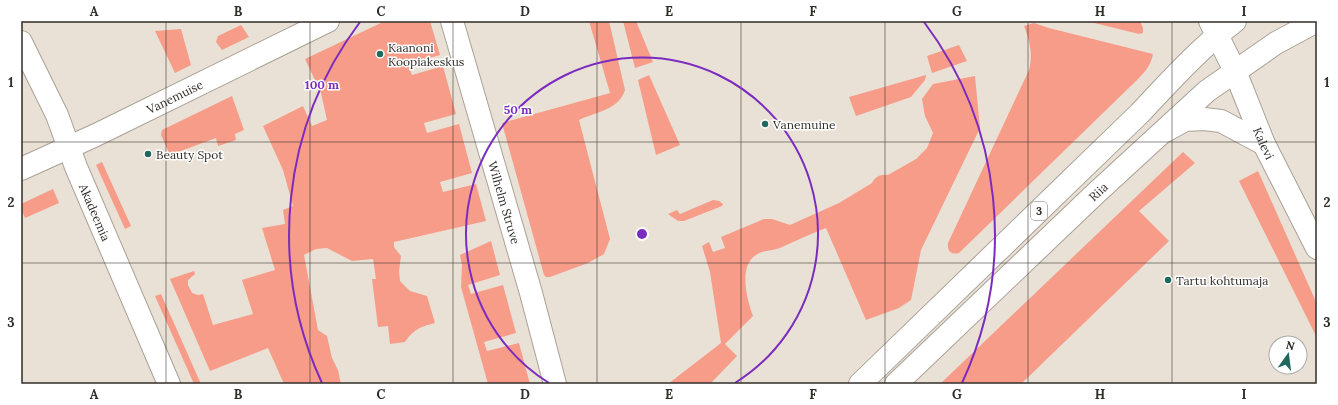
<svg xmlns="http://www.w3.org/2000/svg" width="1338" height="405" font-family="Lora,serif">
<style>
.green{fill:#f79c88}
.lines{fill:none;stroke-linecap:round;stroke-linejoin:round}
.minor-casing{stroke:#a9a197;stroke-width:24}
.tertiary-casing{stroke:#a9a197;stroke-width:24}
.trunk-casing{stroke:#a9a197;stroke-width:24}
.minor{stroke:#fff;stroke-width:22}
.tertiary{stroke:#fff;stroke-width:22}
.trunk{stroke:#fff;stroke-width:22}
.grid{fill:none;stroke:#302d29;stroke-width:1;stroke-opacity:0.55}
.ring{fill:none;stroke:#7b2cbf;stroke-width:2}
.poi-dot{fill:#21695e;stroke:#fff;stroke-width:1.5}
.labels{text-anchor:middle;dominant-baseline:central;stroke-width:3;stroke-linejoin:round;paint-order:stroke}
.shield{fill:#fff;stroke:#6e6c69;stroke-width:1}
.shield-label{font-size:11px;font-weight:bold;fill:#302d29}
.poi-label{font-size:12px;fill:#302d29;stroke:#fff;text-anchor:start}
.street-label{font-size:12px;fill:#302d29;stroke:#fff}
.centre{fill:#7b2cbf;stroke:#fff;stroke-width:2}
.ring-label{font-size:12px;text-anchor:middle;font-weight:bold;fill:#7b2cbf;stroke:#fff;stroke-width:3;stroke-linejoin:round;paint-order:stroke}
.neatline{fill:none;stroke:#302d29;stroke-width:1.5}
.grid-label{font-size:13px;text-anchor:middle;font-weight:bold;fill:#302d29}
</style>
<rect width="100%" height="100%" fill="#e9e1d5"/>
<g class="green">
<path d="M385,21h45l10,34 -32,9 4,11 31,-9 13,48 -32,9 3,10 32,-9 13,49 -32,9 3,10 33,-8 10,37 -92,21v5l7,9 -2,15 1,10 10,10 17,5 8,27c-15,4 -21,6 -30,19l-15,2 -2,-18 -10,1 -6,-48h4l-3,-20 -21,2 -25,-13 -11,1 -12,6 14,75 9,6 5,22 6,12 3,14h-57l-16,-36 -58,23 -40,-92 24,-8 1,3 -7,6v5l4,8 6,2 5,-1 10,31 40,-11 -11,-34 33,-10 -13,-42 23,-4 -2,-14 10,-4 -10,-36 -20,-44 40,-20 9,20 15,-6 -6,-27 -16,-34z"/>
<path d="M589,21h20l16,69c-6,20 -30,22 -46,30l31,119 -6,15 -16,9 -38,14h-4l-2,-2 -42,-152 108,-30z"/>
<polygon points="623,21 636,21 653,62 635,68"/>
<polygon points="1086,21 1140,21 1143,28 1143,33 1139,34"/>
<path d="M1034,23l15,5 104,26c-2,11 -8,18 -16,26l-178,173c-8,2 -12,-2 -11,-10l81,-173c4,-17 1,-28 -5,-44z"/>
<polygon points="241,25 249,37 222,50 216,42 218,36"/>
<polygon points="181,29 191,65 175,73 155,31"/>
<polygon points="959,45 967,61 932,73 927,56"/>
<polygon points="649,75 680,145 656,155 638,80"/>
<polygon points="926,75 925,80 911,97 856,116 849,97"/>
<path d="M975,76l5,52 -59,122 -10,50 -12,8 -33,12 -40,-92c-16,6 -31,13 -46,20 -8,3 -17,2 -24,7 -18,11 -9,45 -3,61l-28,28 12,12 -27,28h-42l53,-41 -11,-71 -8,-26 7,-4 4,10 12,-4 -4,-11 43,-18h8l18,6 49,-22 33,-20c3,-6 8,-9 16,-8l28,-16 11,-11 6,-15 -8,-17 -3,-17 11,-15z"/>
<polygon points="232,96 244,130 235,134 236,140 218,146 216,138 170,155 161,135 162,130"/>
<polygon points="1183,152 1195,163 1139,211 1169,241 1021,384 940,384"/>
<polygon points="102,162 131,226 125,229 96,165"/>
<polygon points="1258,171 1317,304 1317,338 1239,181"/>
<polygon points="53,189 59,203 25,218 21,209 21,204"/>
<polygon points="713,200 719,201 723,204 722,206 684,221 678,221 668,214 677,210 680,214"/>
<polygon points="491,241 500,275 468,285 471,294 503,285 516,333 484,342 487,351 519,343 530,384 488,384 461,287 462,265 460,255"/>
<polygon points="161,294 201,384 194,384 155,296"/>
</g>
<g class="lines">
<defs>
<g id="minor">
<path id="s1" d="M452,21l79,272 24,91"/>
<polyline points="1210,21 1217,35"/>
<path id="s2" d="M21,42l36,73 19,52 93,217"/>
<path id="s3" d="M21,169l75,-34 232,-114"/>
</g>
<g id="tertiary">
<path id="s4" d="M1217,35l18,36 29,73 53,104"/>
<polyline points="1165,131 1185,120 1204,119 1221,121 1264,144"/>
</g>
<g id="trunk">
<path d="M860,384l280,-271c30,-32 60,-65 95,-92"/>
<path id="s5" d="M896,384l199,-190 112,-103 69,-48 41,-22"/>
</g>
</defs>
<use href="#minor" class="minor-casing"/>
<use href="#tertiary" class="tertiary-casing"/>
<use href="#trunk" class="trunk-casing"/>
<use href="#minor" class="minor"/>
<use href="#tertiary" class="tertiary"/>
<use href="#trunk" class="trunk"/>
</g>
<path class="grid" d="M166,21v363M310,21v363M453,21v363M597,21v363M741,21v363M885,21v363M1028,21v363M1172,21v363M21,142h1296M21,263h1296"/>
<g class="ring">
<path d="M549 383A176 176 0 1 1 735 383"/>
<path d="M322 383A353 353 0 0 1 360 22M924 22A353 353 0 0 1 962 383"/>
</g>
<g class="poi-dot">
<circle cx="380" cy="54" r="4"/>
<circle cx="765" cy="124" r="4"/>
<circle cx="148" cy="154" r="4"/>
<circle cx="1168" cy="280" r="4"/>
</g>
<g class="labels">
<rect class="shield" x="1031" y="202" width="16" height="18" rx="3"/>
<g class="shield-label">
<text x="1039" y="211">3</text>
</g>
<g class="poi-label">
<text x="388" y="47">Kaanoni<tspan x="388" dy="14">Koopiakeskus</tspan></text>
<text x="773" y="124">Vanemuine</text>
<text x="156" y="154">Beauty Spot</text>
<text x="1176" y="280">Tartu kohtumaja</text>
</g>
<g class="street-label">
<text stroke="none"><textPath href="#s3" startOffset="170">Vanemuise</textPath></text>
<text stroke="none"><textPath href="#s4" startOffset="118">Kalevi</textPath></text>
<text stroke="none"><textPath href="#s5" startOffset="279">Riia</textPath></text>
<text stroke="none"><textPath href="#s1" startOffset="189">Wilhelm Struve</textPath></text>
<text stroke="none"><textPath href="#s2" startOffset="186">Akadeemia</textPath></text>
</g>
</g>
<circle cx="642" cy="234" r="6" class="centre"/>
<g class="ring-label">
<text x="322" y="89">100 m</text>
<text x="518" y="114">50 m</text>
</g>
<rect width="1338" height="405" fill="none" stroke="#ffffff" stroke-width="44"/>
<g transform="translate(1288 355) rotate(14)"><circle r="19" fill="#ffffff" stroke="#acaba9"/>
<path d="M0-3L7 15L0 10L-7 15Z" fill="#21695e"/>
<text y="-6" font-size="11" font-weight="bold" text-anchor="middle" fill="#302d29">N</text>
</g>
<rect x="22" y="22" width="1294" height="361" class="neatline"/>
<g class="grid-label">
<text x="94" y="16">A</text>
<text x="238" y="16">B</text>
<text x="381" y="16">C</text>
<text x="525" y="16">D</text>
<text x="669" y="16">E</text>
<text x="813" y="16">F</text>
<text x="957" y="16">G</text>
<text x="1100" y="16">H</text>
<text x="1244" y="16">I</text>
<text x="11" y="87">1</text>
<text x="1327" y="87">1</text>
<text x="11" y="207">2</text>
<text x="1327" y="207">2</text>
<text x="11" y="327">3</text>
<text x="1327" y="327">3</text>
<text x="94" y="399">A</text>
<text x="238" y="399">B</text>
<text x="381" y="399">C</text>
<text x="525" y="399">D</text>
<text x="669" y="399">E</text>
<text x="813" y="399">F</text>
<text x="957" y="399">G</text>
<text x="1100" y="399">H</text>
<text x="1244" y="399">I</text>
</g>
</svg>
